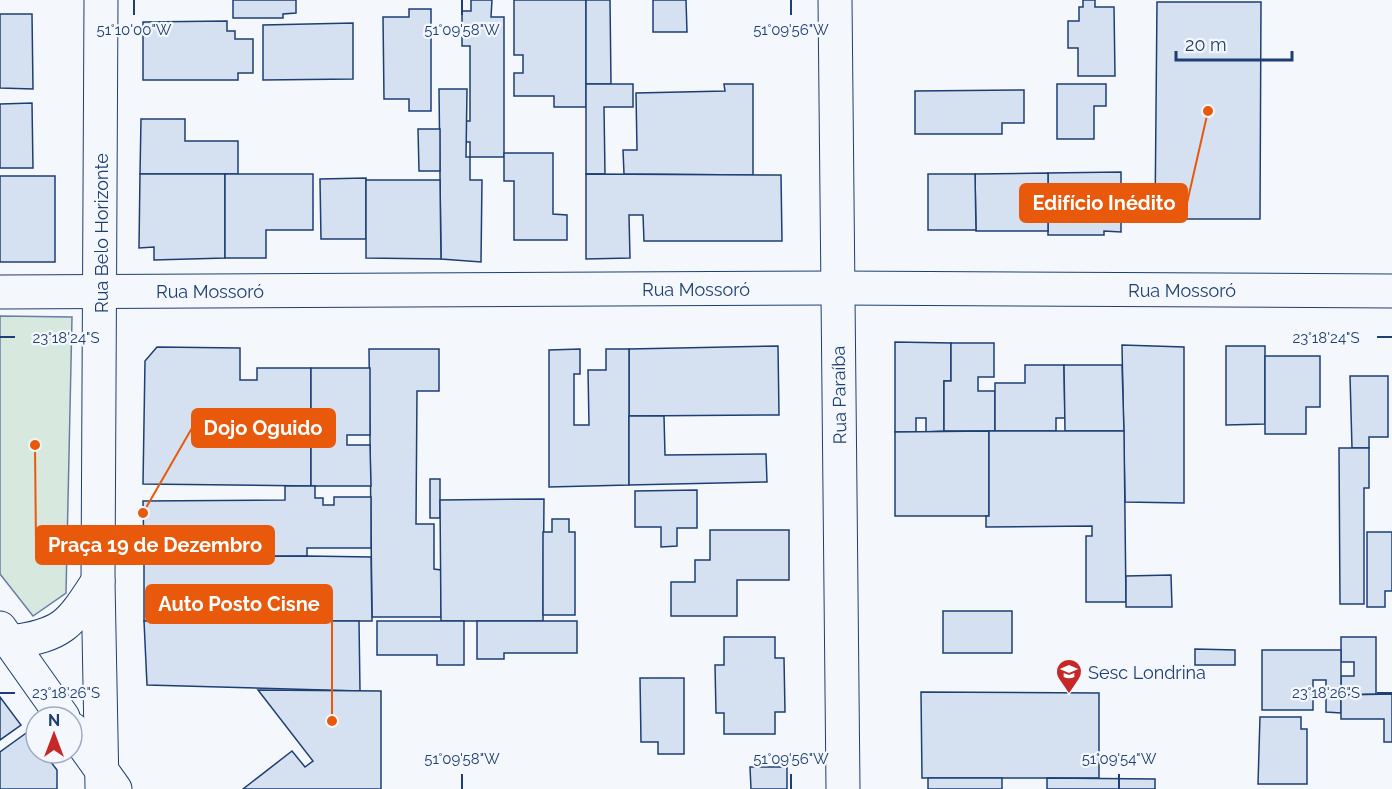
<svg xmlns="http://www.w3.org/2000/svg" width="1392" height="789" font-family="Raleway,sans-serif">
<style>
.green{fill:#d7e8df;stroke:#687fa3;stroke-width:1.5}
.building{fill:#d5e0f0;stroke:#1d3f73;stroke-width:1.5}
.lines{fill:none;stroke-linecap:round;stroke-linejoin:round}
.minor-casing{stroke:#1d3f73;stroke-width:35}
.tertiary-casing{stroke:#1d3f73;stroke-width:35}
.minor{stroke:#f4f7fb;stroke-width:33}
.tertiary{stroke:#f4f7fb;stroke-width:33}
.ticks{fill:none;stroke:#1d3f73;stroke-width:2}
.labels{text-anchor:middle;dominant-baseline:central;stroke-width:4.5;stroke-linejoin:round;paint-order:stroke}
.street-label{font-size:18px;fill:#1d3f73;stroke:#f4f7fb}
.poi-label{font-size:18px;fill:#1d3f73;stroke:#f4f7fb;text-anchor:start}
.ticks-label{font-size:15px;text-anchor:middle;fill:#1d3f73;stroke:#f4f7fb;stroke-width:4.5;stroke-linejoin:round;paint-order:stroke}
.leader{fill:none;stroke:#e8590c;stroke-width:2}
.callout-dot{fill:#e8590c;stroke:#f4f7fb;stroke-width:2}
.callout{fill:#e8590c;stroke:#e8590c;stroke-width:2}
.callout-label{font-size:20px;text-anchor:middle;font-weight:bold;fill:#fff}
</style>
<rect width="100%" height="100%" fill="#f4f7fb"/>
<polygon class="green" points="0,316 72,317 66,593 33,616 0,574"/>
<g class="building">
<polygon points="233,0 296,0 296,13 283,14 283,18 233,18"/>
<polygon points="471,0 492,0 491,17 504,17 504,157 470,157 470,142 466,142 466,121 470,121 470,46 462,46 462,11 471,11"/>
<polygon points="514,0 586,0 586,107 554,107 554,96 514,96 514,73 523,73 523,55 514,55"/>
<polygon points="586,0 610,0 611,84 586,84"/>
<polygon points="653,0 686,0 687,32 653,32"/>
<polygon points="1083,0 1095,0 1095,7 1114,7 1115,76 1078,76 1078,48 1068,48 1068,21 1079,21 1079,7 1083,7"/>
<polygon points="1157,2 1261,2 1260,219 1155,219"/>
<polygon points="409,9 431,9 431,111 409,111 409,99 384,99 383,17 409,17"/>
<polygon points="0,14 32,14 33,89 0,88"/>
<polygon points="227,21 227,31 235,31 235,39 253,39 253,73 238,73 238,80 143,80 143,22"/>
<polygon points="353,23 353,79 263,80 263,25"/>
<polygon points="586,84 633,84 633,107 604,107 605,174 586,174"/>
<polygon points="724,84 753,84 753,175 624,174 623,150 637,150 636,93 725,91"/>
<polygon points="1057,84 1106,84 1106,106 1094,106 1094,139 1057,139"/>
<polygon points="439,89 467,89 466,157 470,157 470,180 482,180 481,262 441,259"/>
<polygon points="1024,90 1024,123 1002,123 1002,134 915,134 915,91"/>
<polygon points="32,103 33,168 0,168 0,104"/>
<polygon points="141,119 185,119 185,141 238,141 238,174 140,174"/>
<polygon points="418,129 440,129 440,171 419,171"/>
<polygon points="504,153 553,153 553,214 567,215 567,240 514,240 514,181 504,181"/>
<polygon points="1121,172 1121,232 1104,231 1104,235 1048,235 1048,173"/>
<polygon points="1048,173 1048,190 1040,190 1040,213 1048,213 1048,231 976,231 975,174"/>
<polygon points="140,174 225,174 225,258 154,260 154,247 139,248"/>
<polygon points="225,174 313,174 313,230 266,230 266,258 225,258"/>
<polygon points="586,174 781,175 782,241 644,241 643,215 629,215 630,258 586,259"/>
<polygon points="928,174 975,174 976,230 928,230"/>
<rect x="0" y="176" width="55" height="86"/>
<polygon points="366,178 366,239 321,239 320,179"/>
<polygon points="366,180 440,180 441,259 366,258"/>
<polygon points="895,342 951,343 951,381 944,381 944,431 926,432 926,418 916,418 916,432 895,432"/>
<polygon points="951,343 994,343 994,377 978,377 978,391 995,391 995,431 944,431 944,381 951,381"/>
<polygon points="1122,345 1184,347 1184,503 1125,502"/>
<polygon points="778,346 779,415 629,416 629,349"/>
<polygon points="1226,346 1265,346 1265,424 1226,425"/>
<polygon points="157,347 240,348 240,380 257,380 257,368 311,368 311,427 264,427 264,439 311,439 311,486 143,484 145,361"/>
<polygon points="369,349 439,349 439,391 417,391 416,524 434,524 434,569 441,570 441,617 372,617"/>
<polygon points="580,349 580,374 574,374 574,425 589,425 588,370 606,370 606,349 629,349 629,485 549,487 549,350"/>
<polygon points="1265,356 1320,356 1320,407 1306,407 1306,434 1265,434"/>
<polygon points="1025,365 1064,365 1065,418 1056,418 1056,431 995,431 995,383 1025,383"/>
<polygon points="1064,365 1122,365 1124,431 1065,431"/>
<polygon points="311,368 370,368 370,435 347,435 347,445 370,445 371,486 311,486 311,445 318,445 318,427 311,427"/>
<polygon points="1350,376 1388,376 1388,437 1369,437 1369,448 1352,448"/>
<polygon points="629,416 664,416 665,455 766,454 767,482 629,485"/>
<polygon points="989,431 989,516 895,516 895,432"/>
<polygon points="989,431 1124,431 1126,602 1086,602 1086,536 1092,536 1092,526 986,527 986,516 989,516"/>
<polygon points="1339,448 1369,448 1369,488 1364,488 1364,604 1340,604"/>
<rect x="430" y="479" width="10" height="39"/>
<polygon points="285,486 315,486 315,498 323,498 323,505 334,505 334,497 371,497 371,548 307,548 307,556 144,557 143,501 285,500"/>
<polygon points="697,490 697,528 677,528 677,546 661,547 661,527 635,527 635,491"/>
<polygon points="544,499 543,621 441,621 440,500"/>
<polygon points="552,519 569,519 569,532 575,532 575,615 543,615 543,532 552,532"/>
<polygon points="710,530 789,530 789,580 737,580 737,616 671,616 671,582 695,582 695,560 710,560"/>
<polygon points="1367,532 1392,532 1392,591 1385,591 1385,607 1367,607"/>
<polygon points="307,556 371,557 372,621 144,621 144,557"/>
<polygon points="1171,575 1172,607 1126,607 1126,576"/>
<rect x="943" y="611" width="69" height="42"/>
<polygon points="144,621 359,621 360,691 147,685"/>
<polygon points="377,621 464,621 464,665 437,665 437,655 377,655"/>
<polygon points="477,621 577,621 577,653 504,653 504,659 477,659"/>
<polygon points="724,637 775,637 775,658 784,658 785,712 775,712 775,734 724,734 724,713 716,713 715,665 724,665"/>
<polygon points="1341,637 1376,637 1376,694 1341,695 1341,676 1354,676 1354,662 1341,662"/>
<polygon points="1195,649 1235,650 1235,665 1195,665"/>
<polygon points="1262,650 1341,650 1341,713 1326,712 1326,680 1313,680 1313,710 1262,710"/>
<polygon points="640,678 684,678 684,754 658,754 658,742 641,742"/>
<polygon points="258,690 381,691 381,789 243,789 292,751 305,767 313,761"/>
<polygon points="921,692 1099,693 1099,778 922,778"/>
<polygon points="1392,694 1392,742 1384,742 1384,719 1341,719 1341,695"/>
<polygon points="0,697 21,725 0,740"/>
<polygon points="1260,717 1301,717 1301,729 1307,729 1307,784 1258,784"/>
<polygon points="29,731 36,741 36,753 44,753 57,770 57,789 0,789 0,752"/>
<polygon points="750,767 787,767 787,789 751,789"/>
<rect x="928" y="778" width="74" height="11"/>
<polygon points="1047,778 1155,779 1155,789 1047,789"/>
</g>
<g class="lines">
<defs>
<g id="minor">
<polyline points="101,0 98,581 102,787"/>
<polyline points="835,0 843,789"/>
<polyline points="0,292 837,288 1392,291"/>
<path d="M11,642c53,-7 59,-18 87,-61"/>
</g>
<g id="tertiary">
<polyline points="0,628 63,717"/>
<polyline points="72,729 115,789"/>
</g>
</defs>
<use href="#minor" class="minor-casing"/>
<use href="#tertiary" class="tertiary-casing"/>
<use href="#minor" class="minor"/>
<use href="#tertiary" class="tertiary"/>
</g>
<path class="ticks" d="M134,0v15M462,0v15M791,0v15M0,337h15M1377,337h15M0,693h15M1377,693h15M462,774v15M791,774v15M1119,774v15"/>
<defs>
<symbol id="university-pin" viewBox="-11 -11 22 30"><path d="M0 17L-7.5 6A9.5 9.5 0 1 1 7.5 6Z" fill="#c62828" stroke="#f4f7fb"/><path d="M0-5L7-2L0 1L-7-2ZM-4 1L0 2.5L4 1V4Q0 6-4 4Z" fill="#fff"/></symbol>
</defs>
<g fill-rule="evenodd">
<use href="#university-pin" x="1054" y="657" width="30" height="40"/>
</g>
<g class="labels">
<g class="street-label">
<text transform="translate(101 233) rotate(-90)">Rua Belo Horizonte</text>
<text x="696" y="289">Rua Mossoró</text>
<text x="1182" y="290">Rua Mossoró</text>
<text x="210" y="291">Rua Mossoró</text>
<text transform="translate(839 395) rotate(-91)">Rua Paraíba</text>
</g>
<g class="poi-label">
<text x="1088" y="672">Sesc Londrina</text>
</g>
</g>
<g class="ticks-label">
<text x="134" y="35">51°10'00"W</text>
<text x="462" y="35">51°09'58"W</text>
<text x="791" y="35">51°09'56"W</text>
<text x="66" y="343">23°18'24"S</text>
<text x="1326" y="343">23°18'24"S</text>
<text x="66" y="698">23°18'26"S</text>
<text x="1326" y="698">23°18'26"S</text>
<text x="462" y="764">51°09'58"W</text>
<text x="791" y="764">51°09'56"W</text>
<text x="1119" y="764">51°09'54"W</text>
</g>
<path class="leader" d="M1208 111L1187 203M143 513L192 428M35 445L36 545M332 721L332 604"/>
<g class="callout-dot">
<circle cx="1208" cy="111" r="6"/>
<circle cx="143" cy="513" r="6"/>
<circle cx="35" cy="445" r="6"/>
<circle cx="332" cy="721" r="6"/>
</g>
<g class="callout">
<rect x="1020" y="184" width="167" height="38" rx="6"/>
<rect x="192" y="409" width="143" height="38" rx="6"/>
<rect x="36" y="526" width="238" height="38" rx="6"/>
<rect x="146" y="585" width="186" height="38" rx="6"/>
</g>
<g class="callout-label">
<text x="1104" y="210">Edifício Inédito</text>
<text x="263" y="435">Dojo Oguido</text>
<text x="155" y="552">Praça 19 de Dezembro</text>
<text x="239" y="611">Auto Posto Cisne</text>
</g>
<g transform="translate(54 735)"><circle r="28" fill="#f4f7fb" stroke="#9eadc5" stroke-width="1.5"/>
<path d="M0-4.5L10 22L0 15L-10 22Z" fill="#c62828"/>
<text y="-9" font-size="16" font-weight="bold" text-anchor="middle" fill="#1d3f73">N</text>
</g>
<path d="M1176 51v9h116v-9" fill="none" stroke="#1d3f73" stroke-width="3"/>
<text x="1185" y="51" font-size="18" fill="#1d3f73" stroke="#f4f7fb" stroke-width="4.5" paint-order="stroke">20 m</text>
</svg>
